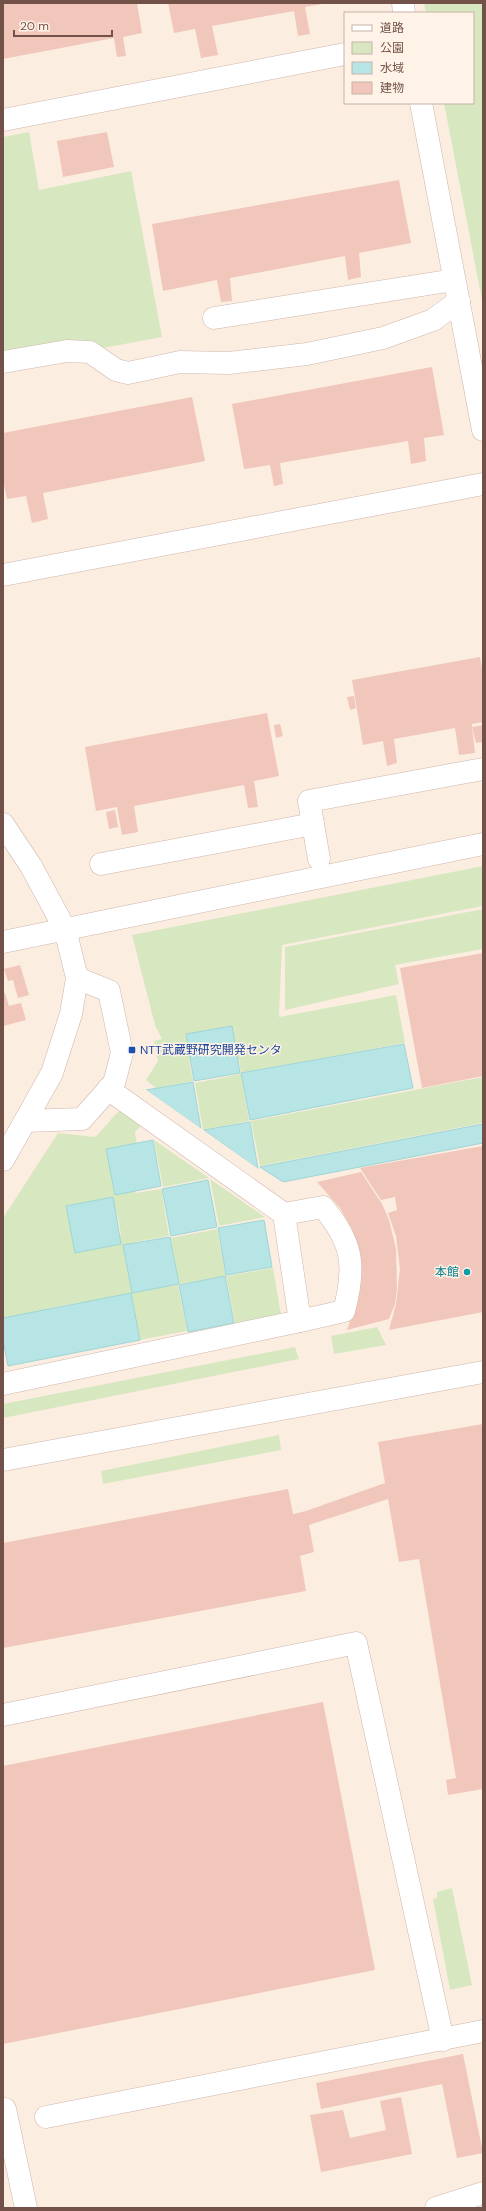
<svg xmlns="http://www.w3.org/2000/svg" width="486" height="2211" font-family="'DM Sans','Noto Sans JP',sans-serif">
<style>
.green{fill:#d7e8c1;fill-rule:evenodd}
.water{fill:#b7e4e4;stroke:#9dd6d6}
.pier{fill:#fcede1}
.building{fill:#f0c7ba}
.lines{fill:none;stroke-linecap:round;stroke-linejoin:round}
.minor-casing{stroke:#ceb6ac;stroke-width:23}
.minor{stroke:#fff;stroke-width:22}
.transit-dot{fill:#1a4fb4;stroke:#fff2e7;stroke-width:1.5}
.culture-dot{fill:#0f9aa8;stroke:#fff2e7;stroke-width:1.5}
.labels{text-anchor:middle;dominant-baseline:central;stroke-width:3;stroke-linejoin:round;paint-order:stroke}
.transit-label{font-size:12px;fill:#164399;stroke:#fff2e7;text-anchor:start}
.culture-label{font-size:12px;fill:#0d838f;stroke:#fff2e7;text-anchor:end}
</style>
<rect width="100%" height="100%" fill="#fcede1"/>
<g class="green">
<polygon points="424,3 483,3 483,305 444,103 473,103 473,13 426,13"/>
<polygon points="29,132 39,190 131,171 162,337 103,348 68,340 3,352 3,137"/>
<polygon points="483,866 483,906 282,945 279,1017 396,995 405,1043 241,1073 239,1060 204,1066 189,1059 193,1081 156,1088 146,1080 158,1061 154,1041 162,1039 155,1025 132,935"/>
<polygon points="483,909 483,949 395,965 399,984 285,1010 285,947"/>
<polygon points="241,1074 249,1121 203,1130 195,1083"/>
<polygon points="483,1077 483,1123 260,1166 251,1121"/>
<path d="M124,1107l22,14 -11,11c3,20 8,42 0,61l26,-4 8,47 -34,6 19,33 4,13 20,-3 9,46 -47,9 -3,-16 -5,5 -34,-12 -17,-15 -30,6 -3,8 -45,20v-118l55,-85 37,4c11,-10 17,-21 29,-30zM117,1214l4,20 -28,9 14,-21z"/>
<polygon points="154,1140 209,1178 163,1187"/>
<polygon points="210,1179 265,1217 219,1226"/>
<polygon points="217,1229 226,1276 273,1268 281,1315 235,1323 226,1276 179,1284 171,1238"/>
<polygon points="377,1327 386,1345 334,1354 331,1336"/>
<polygon points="295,1347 299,1359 3,1418 3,1404"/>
<polygon points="279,1435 281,1450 103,1484 101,1471"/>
<polygon points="452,1888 472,1985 450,1990 433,1899 437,1898 437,1892"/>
</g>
<g class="water">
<polygon points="232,1026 240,1073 194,1081 186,1034"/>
<polygon points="404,1044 413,1088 250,1120 241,1073"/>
<polygon points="193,1082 201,1129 146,1090"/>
<polygon points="250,1122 258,1169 204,1130"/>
<polygon points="483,1124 483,1143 283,1182 260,1167"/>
<polygon points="153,1140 161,1186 115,1195 106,1149"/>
<polygon points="208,1180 217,1227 171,1236 162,1189"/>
<polygon points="113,1197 121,1244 75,1253 66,1206"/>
<polygon points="264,1220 272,1267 226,1275 218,1228"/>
<polygon points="170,1237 179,1284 132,1293 123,1245"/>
<polygon points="225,1276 234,1323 188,1332 179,1285"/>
<polygon points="131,1293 140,1340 8,1366 3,1340 3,1318"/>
</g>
<polygon class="pier" points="145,1089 260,1170 257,1170 200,1131 145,1092"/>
<g class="building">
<polygon points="3,3 137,3 142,33 123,37 126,56 117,57 114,38 3,59"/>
<polygon points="168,3 322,3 322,4 305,7 310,34 298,36 294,11 212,26 218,55 201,58 195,29 174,33"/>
<polygon points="107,132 114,167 63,177 57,141"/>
<polygon points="399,180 411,243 359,253 361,277 348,280 345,256 230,278 232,301 221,302 217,280 163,291 152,224"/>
<polygon points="432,367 444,435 424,438 426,461 411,464 408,441 280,463 283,484 274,486 270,465 244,469 232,404"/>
<polygon points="192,397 205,461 43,493 48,519 32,523 26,496 7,499 3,480 3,433"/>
<polygon points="480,657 483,675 483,722 472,724 472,727 483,725 483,742 476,743 472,727 475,753 459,755 455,728 394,739 397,763 387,766 383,741 363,745 352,680"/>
<polygon points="354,696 356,708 350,710 347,697"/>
<polygon points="267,713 279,776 254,781 258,807 248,808 244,785 134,806 138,832 122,835 117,807 96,811 85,747"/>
<polygon points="280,724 283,736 276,738 274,725"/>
<polygon points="115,810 118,827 109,829 106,812"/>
<polygon points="483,953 483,1076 422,1088 400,968"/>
<polygon points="20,965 29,995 18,998 13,980 8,981 4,969"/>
<polygon points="3,993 5,993 9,1006 21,1003 26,1020 3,1026"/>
<polygon points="483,1146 483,1312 389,1330 396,1304 400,1269 396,1236 388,1213 397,1210 395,1197 381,1200 360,1168"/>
<polygon points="361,1172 382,1204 389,1220 396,1249 397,1288 395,1304 389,1319 347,1330 352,1316 359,1251 352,1229 340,1208 317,1182"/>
<polygon points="483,1424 483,1789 448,1795 446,1780 456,1778 419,1559 399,1562 388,1499 309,1525 314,1552 300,1556 306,1591 3,1648 3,1543 288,1489 293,1514 306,1511 385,1483 378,1442"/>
<polygon points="323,1702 375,1970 3,2044 3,1766"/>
<polygon points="463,2054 483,2153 457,2158 442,2084 321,2109 316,2083"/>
<polygon points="401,2097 412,2154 321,2172 310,2115 343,2110 350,2138 386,2130 380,2101"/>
</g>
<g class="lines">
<defs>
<g id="minor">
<polyline points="403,3 404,13"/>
<polyline points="421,103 483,430"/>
<polyline points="3,120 345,54"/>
<polyline points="214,318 454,280"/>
<polyline points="3,362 67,351 90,352 116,370 128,373 180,362 229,363 307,354 383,338 433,320 459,301"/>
<polyline points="3,575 483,484"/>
<polyline points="3,824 31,866 65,929 77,978 71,1014 52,1073 3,1160"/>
<polyline points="319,859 309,801 483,769"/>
<polyline points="101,864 313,824"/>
<polyline points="3,942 483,844"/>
<path d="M108,1089l176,125 39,-7c30,36 33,59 21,104l-44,10 -16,-107"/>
<polyline points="25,1121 82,1119 114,1083 122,1053 109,991 77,978"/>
<polyline points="3,1384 300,1321"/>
<polyline points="3,1460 483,1372"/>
<polyline points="3,1715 356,1643 443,2040"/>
<polyline points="3,2109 5,2109 26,2208"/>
<polyline points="46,2117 483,2031"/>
<polyline points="436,2208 483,2193"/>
</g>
</defs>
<use href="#minor" class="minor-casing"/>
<use href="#minor" class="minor"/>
</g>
<rect class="transit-dot" x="128" y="1046" width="8" height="8" rx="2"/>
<circle class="culture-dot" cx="467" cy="1272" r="4"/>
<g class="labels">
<g class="transit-label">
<text x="140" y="1050">NTT武蔵野研究開発センタ</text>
</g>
<g class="culture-label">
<text x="459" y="1272">本館</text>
</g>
</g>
<rect width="486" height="2211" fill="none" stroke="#725149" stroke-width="8"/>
<rect x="344" y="12" width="130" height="92" fill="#fff2e7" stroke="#c7b2a8"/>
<rect x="352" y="25" width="20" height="6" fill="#ffffff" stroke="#c7b2a8"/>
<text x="380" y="32" font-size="12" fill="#725149">道路</text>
<rect x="352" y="42" width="20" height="12" fill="#d7e8c1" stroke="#c7b2a8"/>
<text x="380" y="52" font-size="12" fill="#725149">公園</text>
<rect x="352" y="62" width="20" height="12" fill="#b7e4e4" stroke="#c7b2a8"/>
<text x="380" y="72" font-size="12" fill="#725149">水域</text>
<rect x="352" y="82" width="20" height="12" fill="#f0c7ba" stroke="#c7b2a8"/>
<text x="380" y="92" font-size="12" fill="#725149">建物</text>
<path d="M14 30v6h98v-6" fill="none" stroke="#725149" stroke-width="2"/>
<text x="20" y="30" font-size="12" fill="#725149" stroke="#fff2e7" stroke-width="3" paint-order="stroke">20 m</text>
</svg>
